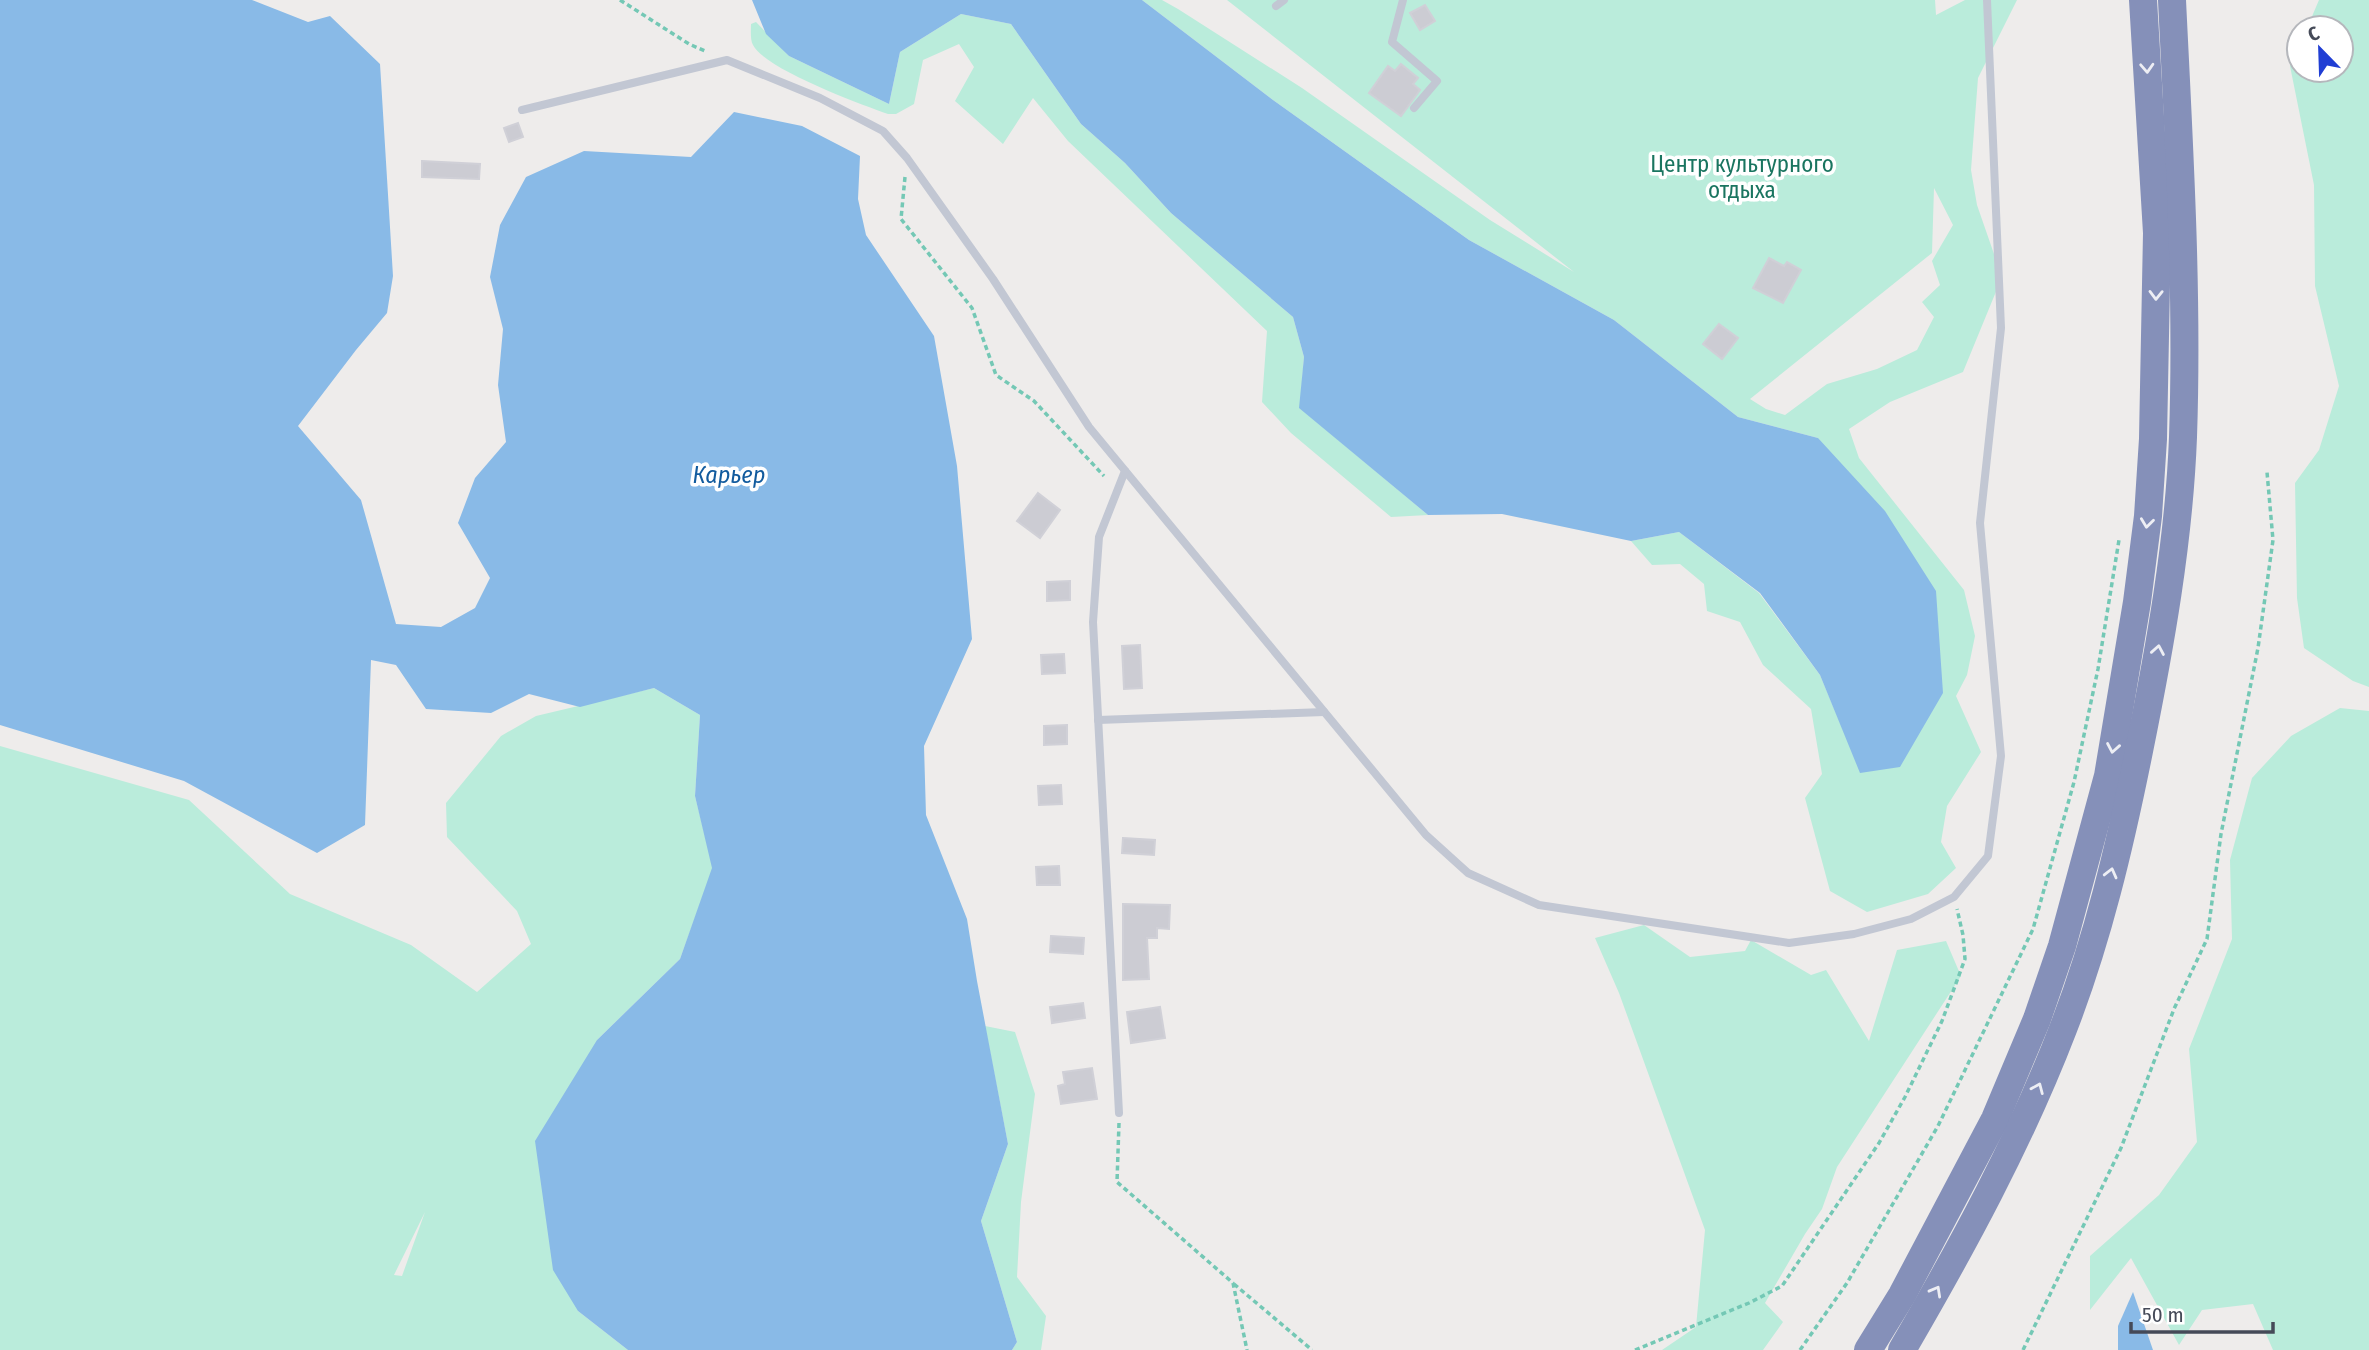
<svg xmlns="http://www.w3.org/2000/svg" width="2369" height="1350" font-family="'Fira Sans Condensed',sans-serif">
<style>
.green{fill:#baecdb;fill-rule:evenodd}
.water{fill:#89bae7}
.building{fill:#ccccd3;stroke:#d0d0d7;stroke-width:2}
.lines{fill:none;stroke-linecap:round;stroke-linejoin:round}
.path{stroke:#74c8b5;stroke-width:3.5;stroke-dasharray:5 3.5;stroke-linecap:butt}
.lane{stroke:#c2c7d3;stroke-width:8}
.highway{stroke:#8590b9;stroke-width:28}
.oneway{stroke:#edeef4}
.labels{text-anchor:middle;dominant-baseline:central;stroke-width:7;stroke-linejoin:round;paint-order:stroke}
.park-label{font-size:23px;fill:#1a7560;stroke:#fff}
.water-label{font-size:24px;font-style:italic;fill:#125b9e;stroke:#fff}
</style>
<rect width="100%" height="100%" fill="#eeeceb"/>
<g class="green">
<path d="M1142,0h20l16,9 124,79 188,132 84,52 -347,-272h708l1,15 29,-15h52l-39,78 -7,92 6,35 25,72 -39,95 -73,30 -41,27 10,29 105,132 11,46 -8,39 -11,21 25,56 -34,54 -6,36 15,26 -28,26 -61,18 -37,-21 -25,-93 17,-24 -11,-65 -48,-44 -23,-43 -33,-11 -3,-27 -24,-20 -28,1 -21,-24 48,-9 80,61 61,82 41,98 -43,-335 -80,-21 -124,-97 -145,-80 -196,-140zM1934,188l19,37 -21,36 8,24 -18,17 12,15 -17,33 -40,19 -50,15 -42,31 -19,-6 -16,-10 182,-146z"/>
<polygon points="2319,0 2369,0 2369,687 2353,681 2304,648 2297,598 2295,483 2319,450 2339,386 2315,286 2314,185 2290,66 2299,45 2299,70 2341,70 2341,28 2307,28"/>
<path d="M961,14l50,10 70,100 44,39 46,50 122,104 11,40 -4,51 128,107 -37,2 -100,-84 -29,-31 5,-71 -199,-190 -35,-43 -30,46 -48,-43 19,-34 -15,-23 -36,16 -9,44 -18,10h-8c-28,-10 -123,-45 -135,-69 -3,-5 -2,-15 -2,-21l5,-2 33,34 100,48 11,-52z"/>
<path d="M654,688l46,27 -5,81 18,72 -33,91 -83,81 -19,271 50,39h-628v-604l189,54 101,94 121,51 66,47 54,-48 -14,-33 -70,-74 -1,-34 55,-67 35,-20zM425,1212l-23,64 -8,-1z"/>
<polygon points="2340,708 2369,711 2369,1350 2273,1350 2253,1304 2202,1310 2179,1345 2131,1258 2090,1310 2090,1256 2159,1195 2197,1142 2189,1049 2232,939 2230,860 2252,778 2291,736"/>
<polygon points="1644,925 1690,957 1745,951 1751,940 1811,975 1826,970 1869,1041 1897,950 1946,941 1961,976 1837,1167 1822,1209 1805,1234 1765,1303 1783,1322 1763,1350 1662,1350 1696,1327 1705,1230 1619,993 1595,938"/>
<polygon points="985,1026 1015,1032 1035,1094 1021,1202 1017,1277 1046,1316 1041,1350 1012,1350 1017,1342 981,1221 1008,1144"/>
</g>
<g class="water">
<polygon points="0,0 252,0 308,22 330,16 380,64 393,276 387,313 356,350 298,426 361,500 396,624 441,627 475,608 490,578 458,523 475,478 506,442 498,385 503,329 490,277 500,225 526,177 584,151 691,157 734,112 802,126 860,156 858,199 866,235 934,336 957,466 972,639 924,746 926,815 967,919 977,981 1008,1144 981,1221 1017,1342 1012,1350 628,1350 578,1311 553,1270 535,1141 597,1040 680,959 712,868 695,796 700,715 654,688 580,707 529,694 491,713 426,709 396,665 371,660 365,825 317,853 184,781 0,725"/>
<polygon points="752,0 1142,0 1273,100 1469,240 1614,320 1738,417 1818,438 1885,511 1936,591 1943,693 1900,767 1860,773 1820,675 1760,593 1679,532 1631,541 1502,514 1428,515 1299,408 1304,357 1293,317 1171,213 1125,163 1081,124 1011,24 961,14 900,52 889,104 789,56 766,34"/>
<polygon points="2133,1292 2153,1350 2118,1350 2118,1326"/>
</g>
<g class="building">
<polygon points="1425,5 1435,21 1420,30 1410,13"/>
<polygon points="1401,64 1418,78 1413,84 1420,90 1401,116 1369,93 1388,66 1395,71"/>
<polygon points="518,123 523,137 509,142 504,128"/>
<polygon points="422,161 480,164 479,179 422,177"/>
<polygon points="1769,258 1784,266 1787,262 1801,270 1783,303 1753,288"/>
<polygon points="1719,324 1738,338 1722,359 1703,344"/>
<polygon points="1038,493 1060,510 1040,538 1017,521"/>
<polygon points="1070,581 1070,600 1047,601 1047,582"/>
<polygon points="1140,645 1142,688 1124,689 1122,646"/>
<polygon points="1064,654 1065,673 1042,674 1041,655"/>
<polygon points="1067,725 1067,744 1044,745 1044,726"/>
<polygon points="1061,785 1062,804 1039,805 1038,786"/>
<polygon points="1123,838 1155,840 1154,855 1122,853"/>
<polygon points="1059,866 1060,885 1037,885 1036,867"/>
<polygon points="1123,904 1170,905 1169,929 1157,928 1157,938 1147,938 1149,979 1123,980"/>
<polygon points="1051,936 1084,938 1083,954 1050,952"/>
<polygon points="1083,1003 1085,1018 1052,1023 1050,1007"/>
<polygon points="1160,1007 1165,1038 1131,1043 1127,1012"/>
<polygon points="1092,1068 1097,1099 1061,1104 1058,1086 1065,1084 1063,1072"/>
</g>
<g class="lines">
<g class="path">
<polyline points="620,0 689,44 705,51"/>
<polyline points="905,177 901,219 972,308 996,375 1034,401 1104,476"/>
<polyline points="1119,1123 1117,1182 1233,1283 1247,1350"/>
<polyline points="1234,1284 1312,1350"/>
<polyline points="1635,1350 1749,1303 1782,1286 1879,1143 1905,1097 1942,1021 1965,959 1963,935 1957,909"/>
<polyline points="1800,1350 1847,1283 1938,1126 2033,929 2074,782 2098,669 2119,540"/>
<polyline points="2023,1350 2121,1148 2174,1009 2207,939 2221,834 2258,648 2273,540 2267,472"/>
</g>
<g class="lane">
<polyline points="1403,0 1392,42 1437,81 1414,108"/>
<polyline points="1276,6 1284,0"/>
<polyline points="522,110 727,60 820,98 883,131 907,158 993,279 1089,427 1426,835 1468,873 1539,905 1789,943 1854,934 1911,919 1954,897 1988,856 2001,756 1980,523 2001,328 1987,0"/>
<polyline points="1098,720 1324,712"/>
<polyline points="1119,1113 1093,622 1099,537 1125,471"/>
</g>
<g class="highway">
<polyline points="1868,1350 1902,1295 1995,1119 2037,1019 2062,946 2108,776 2137,602 2148,516 2153,439 2157,233 2143,0"/>
<path d="M1902,1350c60,-103 118,-209 161,-321 35,-90 57,-184 76,-278 21,-104 40,-209 44,-314 5,-146 -4,-292 -11,-437"/>
</g>
</g>
<defs><path id="oneway-chevron" d="M-2-3.5L2.5 0L-2 3.5" fill="none" stroke-width="1.6" stroke-linecap="round" stroke-linejoin="round" transform="scale(1.75)"/></defs>
<g class="oneway">
<use href="#oneway-chevron" transform="translate(2147 68) rotate(87)"/>
<use href="#oneway-chevron" transform="translate(2156 295) rotate(91)"/>
<use href="#oneway-chevron" transform="translate(2147 523) rotate(97)"/>
<use href="#oneway-chevron" transform="translate(2158 650) rotate(-80)"/>
<use href="#oneway-chevron" transform="translate(2113 748) rotate(100)"/>
<use href="#oneway-chevron" transform="translate(2111 873) rotate(-76)"/>
<use href="#oneway-chevron" transform="translate(2038 1088) rotate(-67)"/>
<use href="#oneway-chevron" transform="translate(1936 1291) rotate(-61)"/>
</g>
<g class="labels">
<g class="park-label">
<text x="1742" y="164">Центр культурного<tspan x="1742" dy="26">отдыха</tspan></text>
</g>
<g class="water-label">
<text x="729" y="475">Карьер</text>
</g>
</g>
<g transform="translate(2320 49) rotate(337)"><circle r="33" fill="#ffffff" stroke="#b5b7bc" stroke-width="2"/>
<path d="M0-5L12 26L0 18L-12 26Z" fill="#203ed4"/>
<text y="-10" font-size="19" font-weight="bold" text-anchor="middle" fill="#454a58">С</text>
</g>
<path d="M2131 1322v10h142v-10" fill="none" stroke="#454a58" stroke-width="3.5"/>
<text x="2142" y="1322" font-size="21" fill="#454a58" stroke="#ffffff" stroke-width="5" paint-order="stroke">50 m</text>
</svg>
